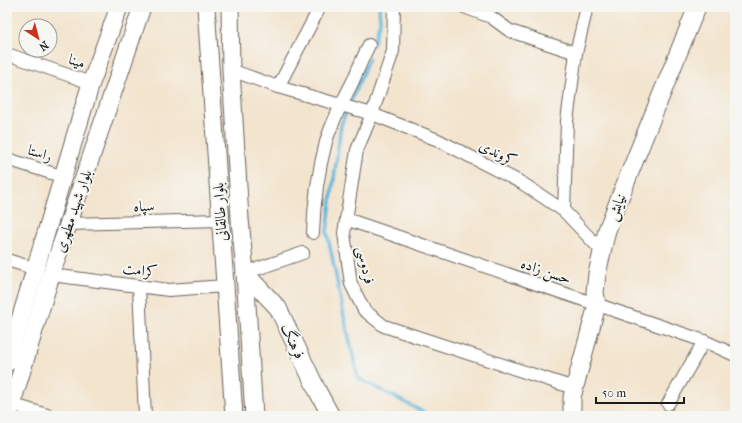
<svg xmlns="http://www.w3.org/2000/svg" width="742" height="423" font-family="'IM FELL French Canon',Amiri,serif">
<style>
.lines{fill:none;stroke-linecap:round;stroke-linejoin:round}
.stream{stroke:#5fb5db;stroke-width:3.5}
.street-casing{stroke:#67625a;stroke-width:14}
.secondary-casing{stroke:#67625a;stroke-width:19}
.street{stroke:#fff;stroke-width:12}
.secondary{stroke:#fff;stroke-width:17}
.labels{text-anchor:middle;dominant-baseline:central;stroke-width:4;stroke-linejoin:round;paint-order:stroke}
.street-label{font-size:15px;fill:#1c1c1c;stroke:#f6f6f2}
</style>
<rect width="100%" height="100%" fill="#f6f6f2"/>
<filter id="ink" filterUnits="userSpaceOnUse"><feTurbulence type="fractalNoise" baseFrequency=".025" numOctaves="2"/><feDisplacementMap in="SourceGraphic" scale="8" xChannelSelector="R" yChannelSelector="G"/><feConvolveMatrix kernelMatrix="1 2 1 2 8 2 1 2 1" color-interpolation-filters="sRGB"/></filter>
<filter id="wash" filterUnits="userSpaceOnUse"><feTurbulence type="fractalNoise" baseFrequency=".012" numOctaves="4" result="noise"/><feDisplacementMap in="SourceGraphic" scale="16" xChannelSelector="R" yChannelSelector="G"/><feGaussianBlur stdDeviation="0.9" result="paint"/><feColorMatrix in="noise" values="0 0 0 0 0 0 0 0 0 0 0 0 0 0 0 0 0 1.4 0 .05"/><feComposite in="paint" operator="in"/></filter>
<g filter="url(#wash)">
<rect width="100%" height="100%" fill="#f3e4ce"/>
<g class="lines">
<g class="stream">
<polyline points="373,45 380,21 379,7"/>
<polyline points="350,104 369,58"/>
<polyline points="347,110 341,125 327,232 343,311 358,378 431,416"/>
</g>
</g>
</g>
<g filter="url(#ink)">
<g class="lines">
<defs>
<g id="street">
<polyline points="394,7 393,51 372,114 357,150 344,233 351,284 364,310 384,326 574,388"/>
<polyline points="464,7 491,17 510,31 576,53"/>
<polyline points="7,54 91,83"/>
<polyline points="231,70 278,87 372,114 438,140 522,183 564,211 602,251"/>
<polyline points="278,87 320,7"/>
<polyline points="7,159 64,177"/>
<polyline points="564,211 567,121 576,53 587,7"/>
<polyline points="346,219 704,341 735,355"/>
<polyline points="68,224 220,220"/>
<path d="M313,233c1,-31 5,-61 13,-91 6,-21 17,-41 27,-61 5,-12 10,-24 16,-36"/>
<polyline points="7,260 36,269"/>
<polyline points="245,273 303,253"/>
<polyline points="51,275 169,290 225,286"/>
<polyline points="139,287 145,416"/>
<polyline points="11,404 50,416"/>
<polyline points="668,404 704,341"/>
</g>
<g id="secondary">
<polyline points="206,7 234,416"/>
<polyline points="230,7 231,70 240,219 245,273 254,416"/>
<polyline points="245,273 278,308 317,390 331,416"/>
<polyline points="7,363 91,83 119,7"/>
<polyline points="8,416 51,275 142,7"/>
<polyline points="572,416 572,397 597,305 595,292 597,274 607,230 634,162 697,7"/>
</g>
</defs>
<use href="#street" class="street-casing"/>
<use href="#secondary" class="secondary-casing"/>
<use href="#street" class="street"/>
<use href="#secondary" class="secondary"/>
</g>
</g>
<g class="labels">
<g class="street-label">
<text transform="translate(77 61) rotate(19)">مینا</text>
<text transform="translate(40 153) rotate(18)">راستا</text>
<text transform="translate(498 153) rotate(27)">کروندی</text>
<text transform="translate(144 206) rotate(-2)">سپاه</text>
<text transform="translate(616 207) rotate(-69)">نیایش</text>
<text transform="translate(73 211) rotate(-71)">بلوار شهید مطهری</text>
<text transform="translate(220 212) rotate(-94)">بلوار طالقانی</text>
<text transform="translate(366 265) rotate(78)">فردوسی</text>
<text transform="translate(140 270) rotate(7)">کرامت</text>
<text transform="translate(546 271) rotate(19)">حسن زاده</text>
<text transform="translate(293 341) rotate(65)">فرهنگ</text>
</g>
</g>
<rect width="742" height="423" fill="none" stroke="#f6f6f2" stroke-width="24"/>
<g transform="translate(38 38) rotate(144)"><circle r="19" fill="#f6f6f2" stroke="#9f9f9c"/>
<path d="M0-3L7 15L0 10L-7 15Z" fill="#c8321e"/>
<text y="-6" font-size="11" font-weight="bold" text-anchor="middle" fill="#1c1c1c">N</text>
</g>
<path d="M596 397v6h88v-6" fill="none" stroke="#1c1c1c" stroke-width="2"/>
<text x="602" y="397" font-size="12" fill="#1c1c1c" stroke="#f6f6f2" stroke-width="3" paint-order="stroke">50 m</text>
</svg>
